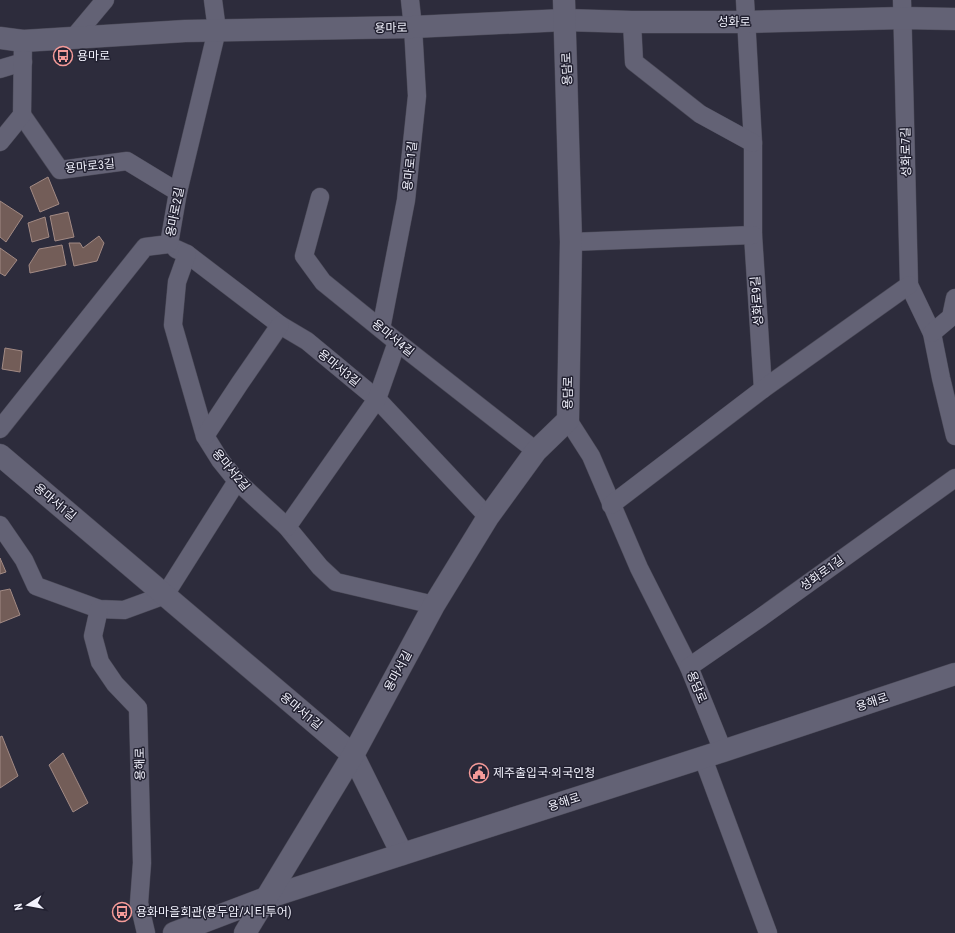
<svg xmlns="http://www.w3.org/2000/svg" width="955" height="933" font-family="'Roboto Condensed','Noto Sans KR',sans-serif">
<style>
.building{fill:#735d58;stroke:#a28a84}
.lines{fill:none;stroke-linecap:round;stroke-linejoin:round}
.street-casing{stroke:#4a4957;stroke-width:19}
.secondary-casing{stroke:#4a4957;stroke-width:23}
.street{stroke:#636275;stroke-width:18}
.secondary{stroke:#636275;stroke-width:22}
.labels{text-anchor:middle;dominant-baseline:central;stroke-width:3;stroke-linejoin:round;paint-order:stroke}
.street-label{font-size:12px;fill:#f2f2fd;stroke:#232232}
.poi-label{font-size:12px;fill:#f2f2fd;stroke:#232232;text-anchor:start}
</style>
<rect width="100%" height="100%" fill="#2d2c3c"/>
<g class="building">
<polygon points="48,177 59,204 40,212 30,187"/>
<polygon points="0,201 23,216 6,242 0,237"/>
<polygon points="68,212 74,237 55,241 50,216"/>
<polygon points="45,217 49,237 32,242 28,223"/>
<polygon points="99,236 104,243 97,261 74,266 69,243 80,243 83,248"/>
<polygon points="62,245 66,265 30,273 29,265 39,249"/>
<polygon points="0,248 17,260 5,276 0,273"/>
<polygon points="5,348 22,351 20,372 2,369"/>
<polygon points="0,558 6,572 0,574"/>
<polygon points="10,589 20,615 0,623 0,591"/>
<polygon points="2,736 18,776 0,788 0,737"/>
<polygon points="63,753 88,803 73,812 49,765"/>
</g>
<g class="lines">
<defs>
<g id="street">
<polyline points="745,0 753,143 753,235 763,389"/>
<polyline points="902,0 909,285 932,333 941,378 955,436"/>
<polyline points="632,22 634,62 700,114 753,143"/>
<polyline points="74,37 105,0"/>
<polyline points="0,69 23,62"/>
<polyline points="22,115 60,170 127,161 178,192"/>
<polyline points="0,142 22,115 23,41"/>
<polyline points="320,197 304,256 323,282 397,342 536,451"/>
<polyline points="571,242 753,235"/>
<polyline points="176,249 187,254 280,325 307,341 377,399 488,517"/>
<polyline points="187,254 177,282 173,325 205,436 220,460 237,481 287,527 320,567 336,582 434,605"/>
<polyline points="381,329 406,200 417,96 413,27 410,0"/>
<polyline points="932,333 951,317 955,298"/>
<polyline points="568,420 591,456 639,568 689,667 723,751"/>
<polyline points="0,429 145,247 169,244 178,192 217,30 213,0"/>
<polyline points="205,436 240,383 280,325"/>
<polyline points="611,505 763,389 909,285"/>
<polyline points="0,525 24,560 36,586 99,609 124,610 165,595 237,481"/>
<polyline points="287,527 377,399 397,342"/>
<polyline points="99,609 93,636 100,662 115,684 138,708 142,863 139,903 146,933"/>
<polyline points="689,667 760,618 955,478"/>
<polyline points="703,758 768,933"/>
</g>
<g id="secondary">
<polyline points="0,38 23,41 185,31 413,27 565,20 632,22 746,22 903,18 955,19"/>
<polyline points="0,455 353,755 402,854"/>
<polyline points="174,933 266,898 723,751 955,674"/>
<polyline points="245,933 353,755 434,605 488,517 536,451 568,420 571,242 564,0"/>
</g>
</defs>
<use href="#street" class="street-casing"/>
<use href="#secondary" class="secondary-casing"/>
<use href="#street" class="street"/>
<use href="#secondary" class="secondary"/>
</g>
<defs>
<symbol id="bus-ring" viewBox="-11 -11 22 22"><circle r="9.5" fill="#232232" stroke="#f59b99" stroke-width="1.5"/><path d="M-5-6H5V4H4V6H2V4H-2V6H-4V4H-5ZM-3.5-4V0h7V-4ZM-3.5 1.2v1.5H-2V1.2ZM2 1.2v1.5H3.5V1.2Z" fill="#f59b99"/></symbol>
<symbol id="civic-ring" viewBox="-11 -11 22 22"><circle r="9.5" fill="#232232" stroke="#f59b99" stroke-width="1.5"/><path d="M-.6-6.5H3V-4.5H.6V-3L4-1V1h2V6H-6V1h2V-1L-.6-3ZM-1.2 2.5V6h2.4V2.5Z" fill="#f59b99"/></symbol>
</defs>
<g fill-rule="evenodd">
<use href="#bus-ring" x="52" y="45" width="22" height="22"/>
<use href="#civic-ring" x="468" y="762" width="22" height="22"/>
<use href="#bus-ring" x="111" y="901" width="22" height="22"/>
</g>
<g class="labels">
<g class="street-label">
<text x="734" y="22">성화로</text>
<text transform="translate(391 28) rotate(-1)">용마로</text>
<text transform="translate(567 69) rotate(-92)">용담로</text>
<text transform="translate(906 152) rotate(-91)">성화로7길</text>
<text transform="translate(90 166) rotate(-6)">용마로3길</text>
<text transform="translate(410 166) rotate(-84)">용마로1길</text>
<text transform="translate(175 212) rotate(-79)">용마로2길</text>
<text transform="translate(757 301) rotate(-94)">성화로9길</text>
<text transform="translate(393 338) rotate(39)">용마서4길</text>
<text transform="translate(339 368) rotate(39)">용마서3길</text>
<text transform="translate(568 393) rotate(-89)">용담로</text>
<text transform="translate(231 470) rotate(50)">용마서2길</text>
<text transform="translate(55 502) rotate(40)">용마서1길</text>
<text transform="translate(822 573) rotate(-36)">성화로1길</text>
<text transform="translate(398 671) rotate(-62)">용마서길</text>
<text transform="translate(697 687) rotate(68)">용담로</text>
<text transform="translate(872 702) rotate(-18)">용해로</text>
<text transform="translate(301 711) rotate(40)">용마서1길</text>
<text transform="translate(140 764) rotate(-91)">용해로</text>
<text transform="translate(564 802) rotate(-18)">용해로</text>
</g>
<g class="poi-label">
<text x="77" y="56">용마로</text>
<text x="493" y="773">제주출입국·외국인청</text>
<text x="136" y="912">용화마을회관(용두암/시티투어)</text>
</g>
</g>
<g transform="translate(28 905) rotate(259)" stroke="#232232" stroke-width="3" paint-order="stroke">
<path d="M0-3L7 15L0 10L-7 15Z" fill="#f2f2fd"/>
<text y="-6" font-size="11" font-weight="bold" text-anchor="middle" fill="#f2f2fd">N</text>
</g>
</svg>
